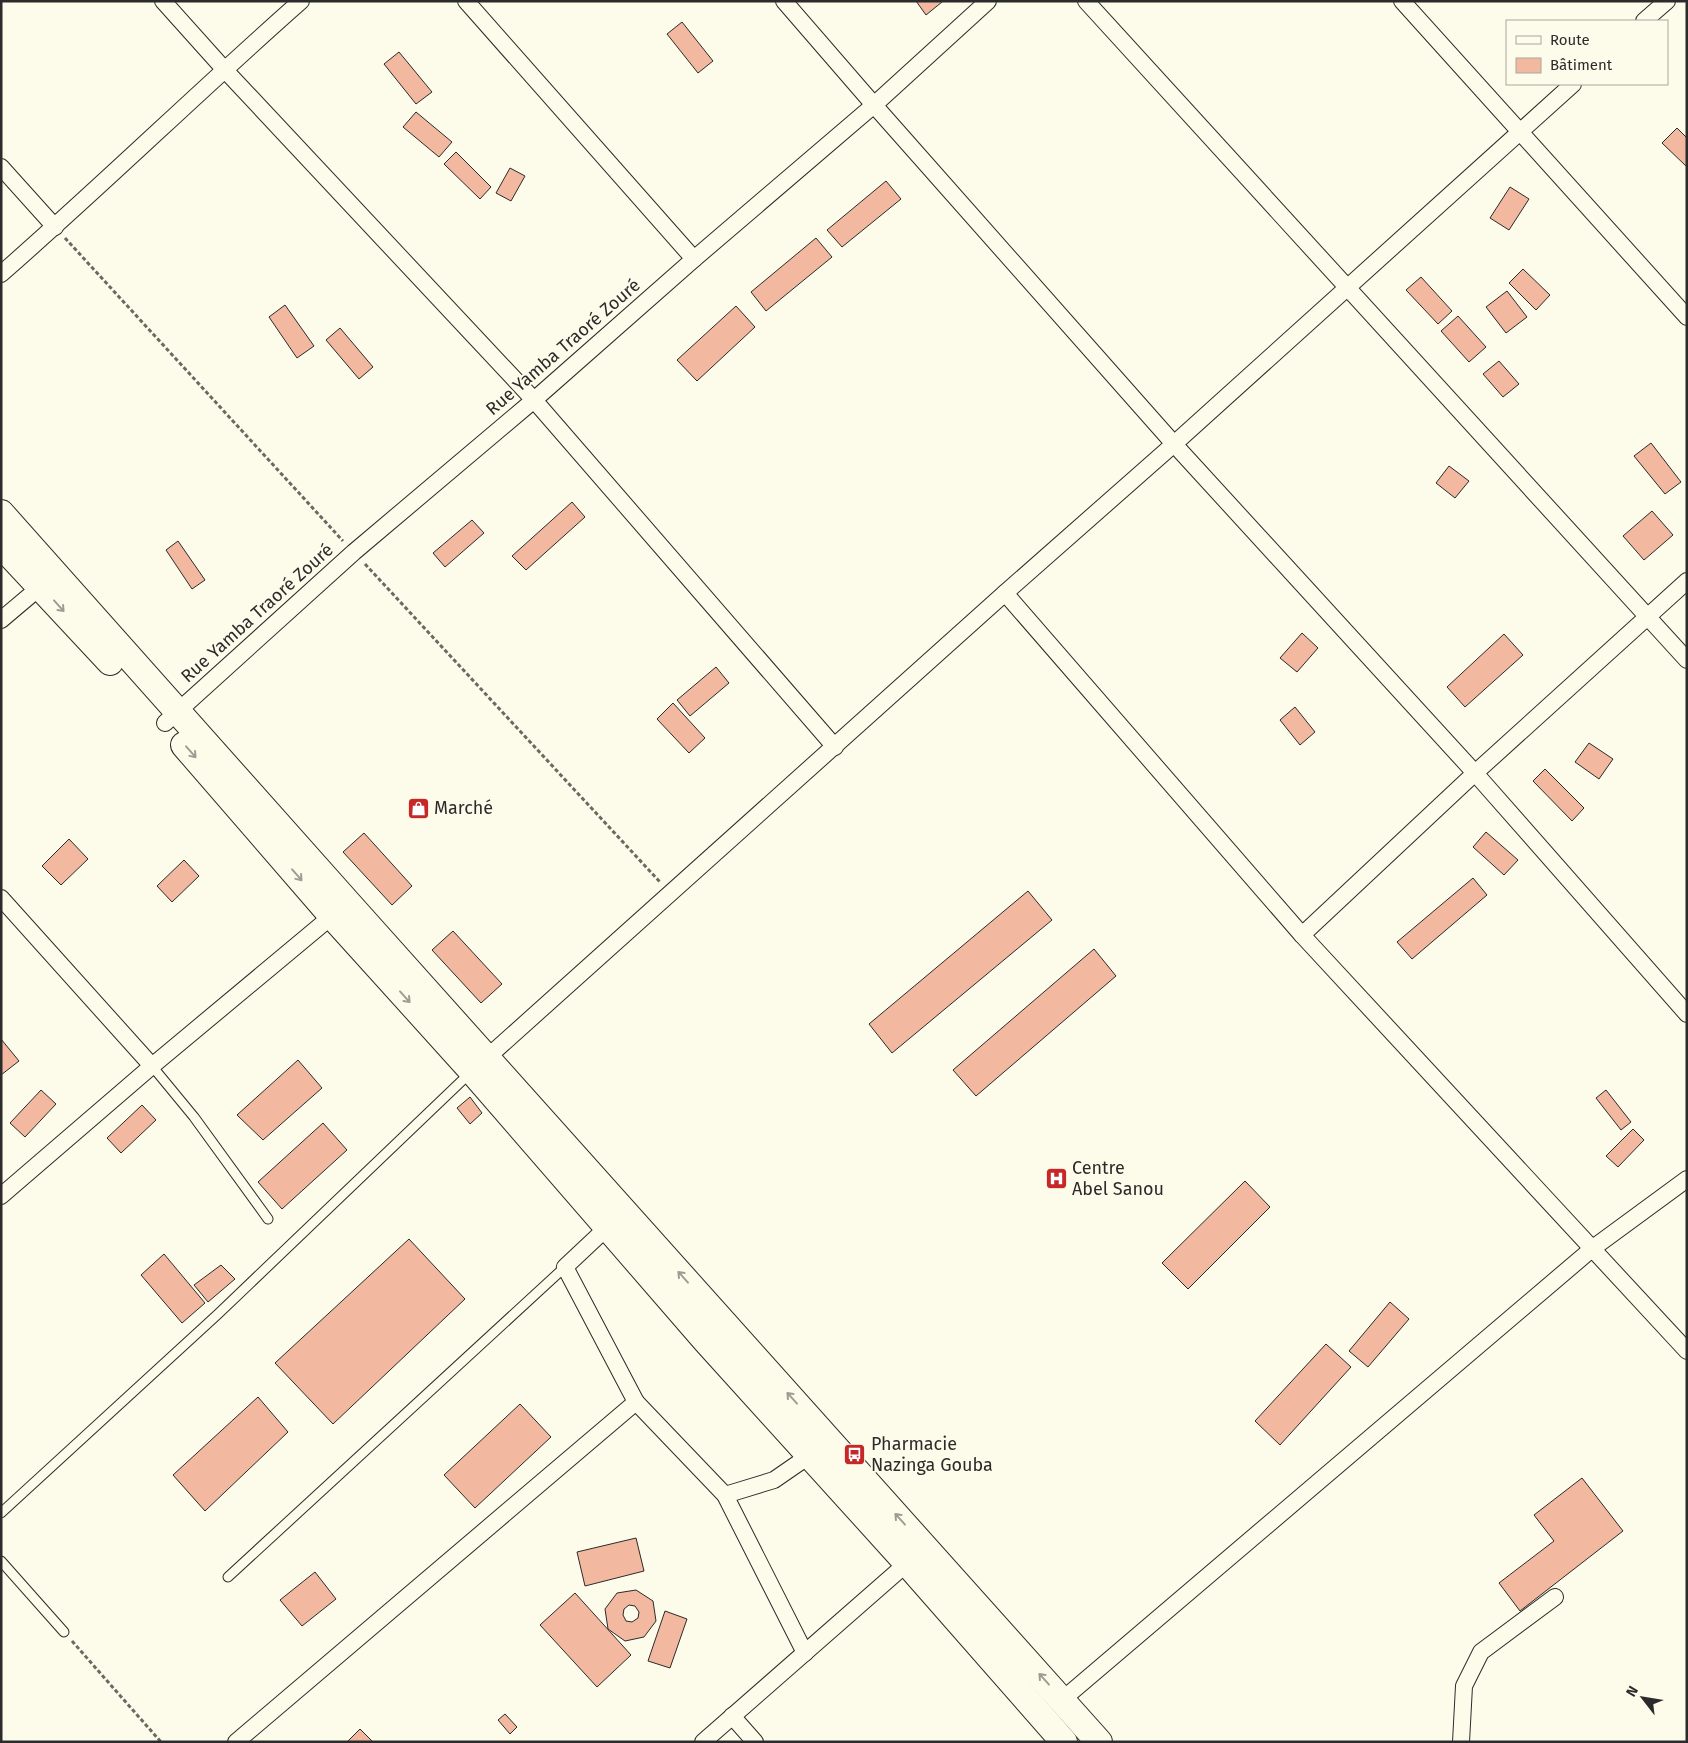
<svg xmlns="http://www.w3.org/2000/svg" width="1688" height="1743" font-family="'Fira Sans',sans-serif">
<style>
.building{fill:#f2b8a0;stroke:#2b2b2b;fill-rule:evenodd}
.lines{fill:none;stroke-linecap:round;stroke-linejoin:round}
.lane-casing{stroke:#2b2b2b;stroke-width:11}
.street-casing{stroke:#2b2b2b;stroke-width:18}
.primary-casing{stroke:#2b2b2b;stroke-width:28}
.path{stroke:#6a6964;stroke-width:3;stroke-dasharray:4 2.5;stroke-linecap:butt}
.lane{stroke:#fdfbea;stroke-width:9}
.street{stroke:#fdfbea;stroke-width:16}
.primary{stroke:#fdfbea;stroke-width:26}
.oneway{stroke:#9e9d94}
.labels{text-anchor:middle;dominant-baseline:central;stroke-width:4;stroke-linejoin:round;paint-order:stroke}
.street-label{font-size:18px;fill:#2b2b2b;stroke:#fdfbea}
.poi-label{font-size:18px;fill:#2b2b2b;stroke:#fdfbea;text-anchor:start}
</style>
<rect width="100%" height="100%" fill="#fdfbea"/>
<g class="building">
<polygon points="916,1 941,1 942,2 926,15"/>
<polygon points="682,22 713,61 698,73 667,34"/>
<polygon points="399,52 432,92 416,104 384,64"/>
<polygon points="416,112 452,142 439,157 403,127"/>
<polygon points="1677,128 1687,138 1687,167 1662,143"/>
<polygon points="456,152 491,187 480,199 444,164"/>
<polygon points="510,168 525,176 511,201 496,193"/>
<polygon points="886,181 901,199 842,247 827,230"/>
<polygon points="1510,187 1529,199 1509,230 1490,218"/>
<polygon points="816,238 832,257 766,311 751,292"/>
<polygon points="1523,269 1550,295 1536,310 1509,283"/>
<polygon points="1421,277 1452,311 1438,324 1406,290"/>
<polygon points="1507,291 1527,317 1506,333 1486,307"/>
<polygon points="285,305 314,346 297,358 269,317"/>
<polygon points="736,306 755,327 697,381 677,360"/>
<polygon points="1458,316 1486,347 1469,362 1441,331"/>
<polygon points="340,328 373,367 359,379 326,340"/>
<polygon points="1499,361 1519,384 1503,397 1483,374"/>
<polygon points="1651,443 1681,482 1665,494 1634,456"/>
<polygon points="1449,466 1469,481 1455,498 1436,483"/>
<polygon points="572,502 585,517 526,570 512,556"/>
<polygon points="1652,511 1673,535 1644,560 1623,536"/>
<polygon points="472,520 484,533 445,567 433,553"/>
<polygon points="178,541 205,580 192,589 166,550"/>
<polygon points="1302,633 1318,648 1297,672 1280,658"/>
<polygon points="1504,634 1523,655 1465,707 1447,687"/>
<polygon points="716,667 729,683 690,716 677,700"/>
<polygon points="673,703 705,738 689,753 657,719"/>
<polygon points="1295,707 1315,732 1300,745 1280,720"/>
<polygon points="1589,743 1613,759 1599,779 1575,762"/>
<polygon points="1545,769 1584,808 1572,821 1533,781"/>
<polygon points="1486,832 1518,860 1504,875 1473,847"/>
<polygon points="364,833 412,886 392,905 343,852"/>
<polygon points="69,839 88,859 61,885 42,866"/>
<polygon points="184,860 199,876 172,902 157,886"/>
<polygon points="1473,878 1487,895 1412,959 1397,942"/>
<polygon points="1028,891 1052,920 892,1053 869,1024"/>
<polygon points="453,931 502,984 481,1003 432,950"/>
<polygon points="1094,949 1116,976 976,1096 953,1070"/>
<polygon points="1,1039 19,1061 1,1075"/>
<polygon points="298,1060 322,1088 263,1140 237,1115"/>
<polygon points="41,1090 56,1104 25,1137 10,1123"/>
<polygon points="1606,1090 1631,1122 1621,1130 1596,1098"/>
<polygon points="470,1097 482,1113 470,1124 457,1108"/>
<polygon points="142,1105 156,1120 121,1153 107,1138"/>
<polygon points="323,1123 347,1150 282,1209 258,1182"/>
<polygon points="1633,1129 1644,1140 1618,1167 1606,1156"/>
<polygon points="1245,1181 1270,1207 1188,1289 1162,1263"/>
<polygon points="409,1239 465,1299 333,1424 275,1363"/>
<polygon points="164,1254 205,1303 182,1323 141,1275"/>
<polygon points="221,1265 235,1279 208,1302 194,1285"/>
<polygon points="1390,1302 1409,1319 1368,1367 1349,1351"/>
<polygon points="1326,1344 1351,1367 1280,1445 1255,1421"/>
<polygon points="258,1397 288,1432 205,1511 173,1475"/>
<polygon points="520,1404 551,1437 475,1508 444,1475"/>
<polygon points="1582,1478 1623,1531 1520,1611 1499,1583 1554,1541 1534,1515"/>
<polygon points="636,1538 644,1571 585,1586 577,1552"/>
<polygon points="315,1572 336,1599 302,1626 280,1600"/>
<path d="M636,1590l17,11 3,20 -12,16 -19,4 -17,-12 -3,-20 12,-16zM629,1605l6,1 4,6 -1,6 -6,4 -6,-1 -3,-6 1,-6z"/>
<polygon points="575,1593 631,1655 597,1687 540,1625"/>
<polygon points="665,1611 687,1619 670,1668 648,1661"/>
<polygon points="505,1714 517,1727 510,1734 498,1720"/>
<polygon points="360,1729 373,1742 347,1742"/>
</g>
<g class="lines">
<defs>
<g id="lane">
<polyline points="152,1066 194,1117 268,1219"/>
<polyline points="1,1513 218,1314 470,1073"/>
<polyline points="1,1561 64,1632"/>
<polyline points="228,1577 565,1267"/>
</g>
<g id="street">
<polyline points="163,1 224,69 534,400 835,747"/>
<polyline points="466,1 694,259"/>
<polyline points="784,1 874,105 1174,444 1475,773 1687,1014"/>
<polyline points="1086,1 1687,660"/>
<polyline points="1402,1 1687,317"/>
<polyline points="1644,21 1667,1"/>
<polyline points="1,167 55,227"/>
<path d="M1,274c102,-89 199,-184 300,-273"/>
<polyline points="1005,593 1302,935 1687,1351"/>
<polyline points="1,620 46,582"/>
<polyline points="165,723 354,552 534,400 694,259 874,105 988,1"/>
<polyline points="1,898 152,1066"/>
<polyline points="1302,935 1475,773 1687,581"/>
<polyline points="480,1064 1005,593 1174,444 1573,84"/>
<polyline points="1,1196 152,1066 332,916"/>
<polyline points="636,1402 725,1495 805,1653"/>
<polyline points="725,1495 774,1480 816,1451"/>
<polyline points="1062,1700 1593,1248 1687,1179"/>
<polyline points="732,1716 755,1742"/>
<polyline points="236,1742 636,1402 565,1267 614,1221"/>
<polyline points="703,1742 913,1558"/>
<polyline points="1461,1742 1464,1686 1481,1652 1555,1597"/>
</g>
<g id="primary">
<polyline points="1,513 348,903 1099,1742"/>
<polyline points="1,545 110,662"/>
<polyline points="184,745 332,916 472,1071 706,1341 907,1563 1064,1742"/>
</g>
</defs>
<use href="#lane" class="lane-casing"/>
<use href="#street" class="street-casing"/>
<use href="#primary" class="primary-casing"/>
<g class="path">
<polyline points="65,238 343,541"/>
<polyline points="365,564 660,882"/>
<polyline points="72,1641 161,1742"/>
</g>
<use href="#lane" class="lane"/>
<use href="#street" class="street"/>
<use href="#primary" class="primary"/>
</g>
<defs><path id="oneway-shaft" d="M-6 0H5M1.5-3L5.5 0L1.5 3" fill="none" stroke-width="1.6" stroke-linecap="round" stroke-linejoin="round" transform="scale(1.25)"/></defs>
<g class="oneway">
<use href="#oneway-shaft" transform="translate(59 606) rotate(48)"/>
<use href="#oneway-shaft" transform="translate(191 752) rotate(49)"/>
<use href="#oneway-shaft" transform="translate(297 875) rotate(49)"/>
<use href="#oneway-shaft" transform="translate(405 997) rotate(48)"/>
<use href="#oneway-shaft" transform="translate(683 1277) rotate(-132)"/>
<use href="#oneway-shaft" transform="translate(792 1398) rotate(-132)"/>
<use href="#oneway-shaft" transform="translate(900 1519) rotate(-132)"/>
<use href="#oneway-shaft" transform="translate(1044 1679) rotate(-132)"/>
</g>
<defs>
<symbol id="shop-square" viewBox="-11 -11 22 22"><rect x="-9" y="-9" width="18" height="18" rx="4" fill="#c62828" stroke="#fdfbea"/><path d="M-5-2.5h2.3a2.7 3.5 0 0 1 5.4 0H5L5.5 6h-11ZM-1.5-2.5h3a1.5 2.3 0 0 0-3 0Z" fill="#fff"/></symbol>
<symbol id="hospital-square" viewBox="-11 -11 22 22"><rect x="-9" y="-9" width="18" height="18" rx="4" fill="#c62828" stroke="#fdfbea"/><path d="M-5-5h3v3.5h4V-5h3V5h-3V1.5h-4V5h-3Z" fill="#fff"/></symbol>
<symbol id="bus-square" viewBox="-11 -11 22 22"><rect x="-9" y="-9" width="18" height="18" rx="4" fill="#c62828" stroke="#fdfbea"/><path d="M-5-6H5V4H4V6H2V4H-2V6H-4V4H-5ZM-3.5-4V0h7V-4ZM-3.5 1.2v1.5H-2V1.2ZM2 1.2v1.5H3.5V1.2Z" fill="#fff"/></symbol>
</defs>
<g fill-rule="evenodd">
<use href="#shop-square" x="406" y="796" width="25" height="25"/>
<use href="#hospital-square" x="1044" y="1166" width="25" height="25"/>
<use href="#bus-square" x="842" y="1442" width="25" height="25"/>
</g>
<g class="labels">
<g class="street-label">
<text transform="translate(563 347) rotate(-41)">Rue Yamba Traoré Zouré</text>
<text transform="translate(257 613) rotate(-42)">Rue Yamba Traoré Zouré</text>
</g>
<g class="poi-label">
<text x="434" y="808">Marché</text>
<text x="1072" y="1168">Centre<tspan x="1072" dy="21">Abel Sanou</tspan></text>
<text x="871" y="1444">Pharmacie<tspan x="871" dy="21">Nazinga Gouba</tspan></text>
</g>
</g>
<rect width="1688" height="1743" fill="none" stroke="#2b2b2b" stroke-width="5"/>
<rect x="1506" y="20" width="162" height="65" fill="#fdfbea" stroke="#a9a89e"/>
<rect x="1516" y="36" width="25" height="8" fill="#fdfbea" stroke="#a9a89e"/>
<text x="1550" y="45" font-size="15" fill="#2b2b2b">Route</text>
<rect x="1516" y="58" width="25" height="15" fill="#f2b8a0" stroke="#a9a89e"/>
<text x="1550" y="70" font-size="15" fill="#2b2b2b">Bâtiment</text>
<g transform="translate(1643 1698) rotate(301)" stroke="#fdfbea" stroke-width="4" paint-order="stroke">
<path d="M0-4L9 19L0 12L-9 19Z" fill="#2b2b2b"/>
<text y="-8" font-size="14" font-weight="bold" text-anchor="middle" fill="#2b2b2b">N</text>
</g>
</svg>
